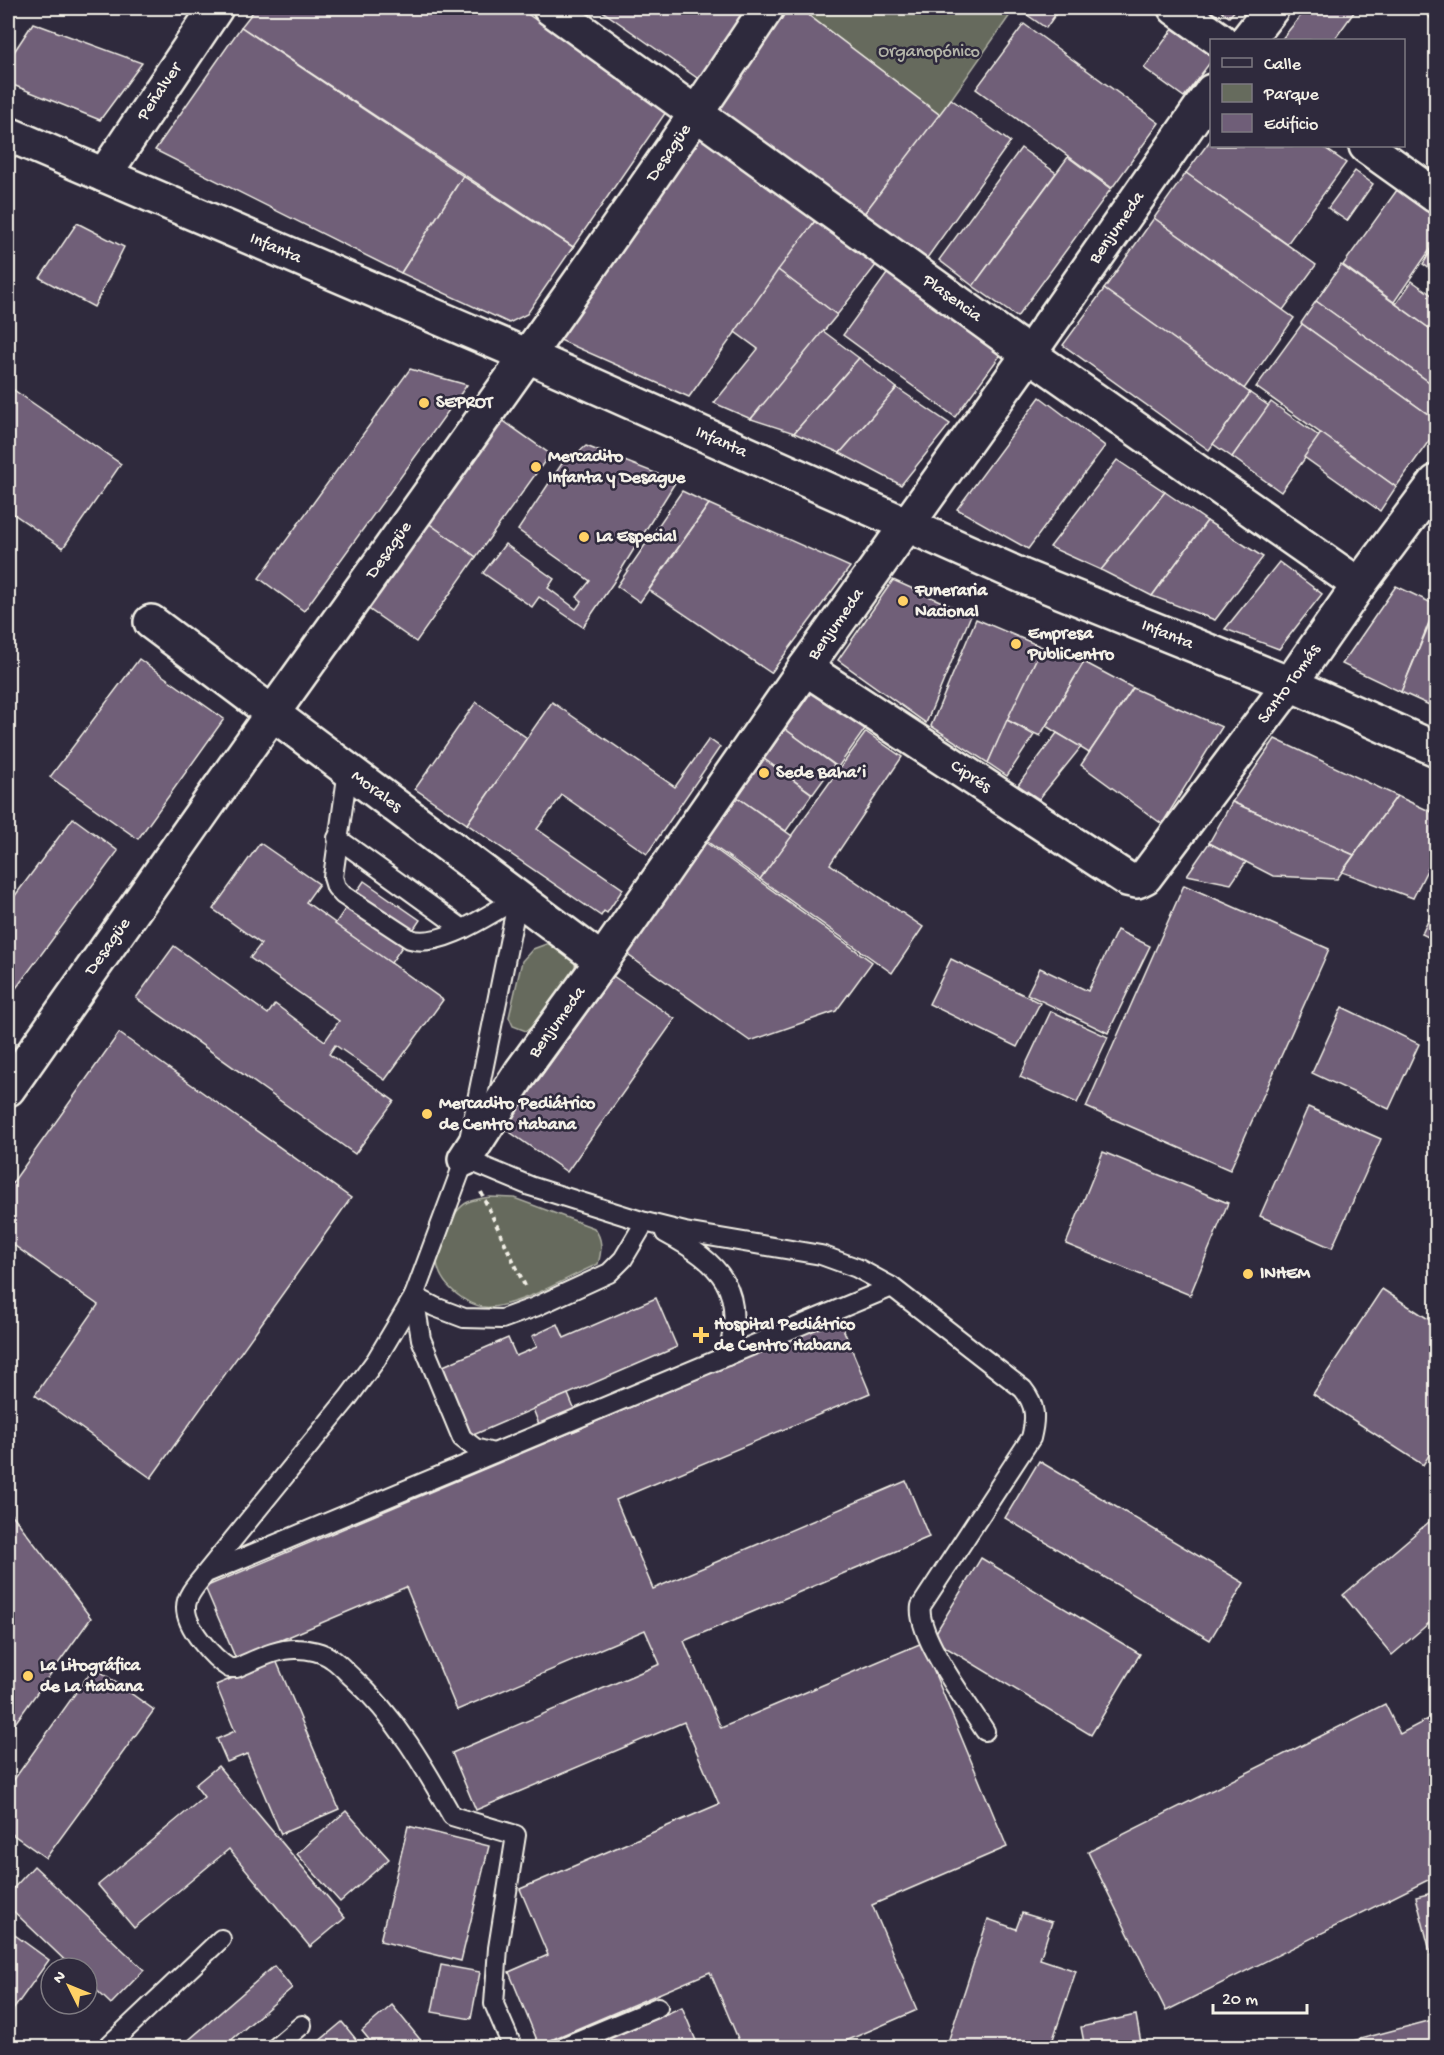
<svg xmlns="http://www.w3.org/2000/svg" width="1444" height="2055" font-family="'Gochi Hand',sans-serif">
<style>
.green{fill:#666b5d;stroke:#adaea2;stroke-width:1.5}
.building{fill:#6f5e78;stroke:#f4f1e8;stroke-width:1.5}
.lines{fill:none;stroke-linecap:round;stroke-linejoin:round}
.service-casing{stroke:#f4f1e8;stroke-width:22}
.minor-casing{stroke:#f4f1e8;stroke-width:38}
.primary-casing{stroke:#f4f1e8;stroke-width:38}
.path{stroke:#f4f1e8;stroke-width:4;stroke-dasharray:4.5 4.5;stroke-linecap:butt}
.service{stroke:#2f2a3d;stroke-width:18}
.minor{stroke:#2f2a3d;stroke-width:33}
.primary{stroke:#2f2a3d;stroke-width:33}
.poi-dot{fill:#ffd166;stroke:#2f2a3d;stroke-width:2}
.labels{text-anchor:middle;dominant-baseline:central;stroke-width:5;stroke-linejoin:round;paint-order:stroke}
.park-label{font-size:18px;fill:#b4b5a9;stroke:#2f2a3d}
.street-label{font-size:18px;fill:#f4f1e8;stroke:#2f2a3d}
.poi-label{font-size:18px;font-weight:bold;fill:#f4f1e8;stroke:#2f2a3d;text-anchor:start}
</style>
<rect width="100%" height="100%" fill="#2f2a3d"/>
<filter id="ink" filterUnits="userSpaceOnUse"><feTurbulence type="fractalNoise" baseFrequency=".0167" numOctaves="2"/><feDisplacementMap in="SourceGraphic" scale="12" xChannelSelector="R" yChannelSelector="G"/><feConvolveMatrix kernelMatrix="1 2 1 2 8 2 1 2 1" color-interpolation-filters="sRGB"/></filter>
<g filter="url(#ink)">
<g class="green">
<polygon points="799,8 1015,8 940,115"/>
<polygon points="549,943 558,945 575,959 575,967 537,1023 526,1031 513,1026 509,1017 522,961 533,949"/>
<path d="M490,1197l24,1 80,30c9,11 8,22 4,36 -34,15 -70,38 -106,43 -9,2 -23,-4 -30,-9 -13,-9 -24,-20 -25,-37 -1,-16 16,-52 31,-59 7,-3 15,-4 22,-5z"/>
</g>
<g class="building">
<polygon points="256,8 519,8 666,112 573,247 241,27"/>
<polygon points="598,8 738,8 747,14 700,80"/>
<polygon points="788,8 799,8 940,115 860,219 710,114"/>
<polygon points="1022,8 1060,8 1046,28 1020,10"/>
<polygon points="1217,8 1237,8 1229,17"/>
<polygon points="1307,8 1357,8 1334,40 1281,40"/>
<polygon points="1424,8 1436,8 1436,28"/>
<polygon points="33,23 142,63 100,120 8,83 8,61"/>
<polygon points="1024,24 1159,123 1112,188 976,89"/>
<polygon points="241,27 463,176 401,273 155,150"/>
<polygon points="1173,29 1212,56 1212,60 1184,97 1144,68"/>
<polygon points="951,99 1010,142 922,265 860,219"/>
<polygon points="701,137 815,221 689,397 560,340"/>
<polygon points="1212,138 1212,146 1322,146 1346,163 1287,244 1186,173"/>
<polygon points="1021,148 1056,173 973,286 939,260"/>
<polygon points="1068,157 1111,189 1017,317 973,286"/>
<polygon points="1355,171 1373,184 1347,221 1328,208"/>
<polygon points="1186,173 1316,265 1283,310 1154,218"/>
<polygon points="463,176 573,247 527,314 509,323 401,273"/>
<polygon points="1397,190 1436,218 1436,241 1394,302 1343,265"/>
<polygon points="1154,218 1294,318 1244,389 1104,289"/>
<polygon points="815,221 877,264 837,315 778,270"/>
<polygon points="77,223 124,247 94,307 40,278"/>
<polygon points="1436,243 1436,273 1423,264"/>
<polygon points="1341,265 1436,333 1436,387 1316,301"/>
<polygon points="778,270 837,315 751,419 714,403 758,349 735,332"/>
<polygon points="889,271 1002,353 955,417 843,335"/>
<polygon points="1412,281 1436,298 1436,333 1396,304"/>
<polygon points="1104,289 1250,393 1209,450 1063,345"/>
<polygon points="1316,301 1436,387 1436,420 1301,323"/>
<polygon points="1302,324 1436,420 1436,431 1396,487 1256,387"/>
<polygon points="823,331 859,358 794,433 751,419"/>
<polygon points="859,358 897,388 840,453 794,433"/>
<polygon points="410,369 467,385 304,611 259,578"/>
<polygon points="8,386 121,464 63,548 8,510"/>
<polygon points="897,388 950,424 901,485 840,453"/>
<polygon points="1250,393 1269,406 1232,457 1213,444"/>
<polygon points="1040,397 1105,446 1028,549 957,509"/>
<polygon points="1271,402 1320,437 1281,492 1232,457"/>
<polygon points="495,415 550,454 476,557 421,518"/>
<polygon points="1321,433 1396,487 1380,511 1304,457"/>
<polygon points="586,446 676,481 613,583 583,627 539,597 532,607 483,573 505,544 554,579 548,588 576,609 582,601 577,597 590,581 518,530 569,453 573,457"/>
<polygon points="1117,460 1165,492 1101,570 1050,547"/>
<polygon points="682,491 709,504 640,602 617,586"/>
<polygon points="1165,492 1207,521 1152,596 1101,570"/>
<polygon points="709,504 850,567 771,673 649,590"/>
<polygon points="421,518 476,557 416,642 360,603"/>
<polygon points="1207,521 1263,557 1215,620 1152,596"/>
<polygon points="1279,562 1322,594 1279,649 1225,629"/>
<polygon points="893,580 971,615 926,723 838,660"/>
<polygon points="1396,586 1436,605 1401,692 1342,664"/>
<polygon points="1436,608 1436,708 1401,692"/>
<polygon points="976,619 1042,647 988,763 931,726"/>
<polygon points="1042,647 1084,662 1040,736 1007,720"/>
<polygon points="139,659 224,719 138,839 50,777"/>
<polygon points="1084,662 1133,688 1089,753 1046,726"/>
<polygon points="1133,688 1222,727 1162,824 1081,765"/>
<polygon points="812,691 865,729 838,767 785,729"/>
<polygon points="476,702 527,738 467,824 415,789"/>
<polygon points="552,702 675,787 709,739 720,747 647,854 562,795 537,829 623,889 607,913 604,911 601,916 467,824"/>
<polygon points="1007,720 1034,735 1007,776 988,763"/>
<polygon points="785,729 834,765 813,794 764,759"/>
<polygon points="866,732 902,757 830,864 923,927 892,973 760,879"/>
<polygon points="1057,733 1081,747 1039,799 1018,785"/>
<polygon points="1275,739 1397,796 1354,855 1232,802"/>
<polygon points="764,759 812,794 786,831 737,797"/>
<polygon points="1397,796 1436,814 1436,852 1413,898 1342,872"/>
<polygon points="737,797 792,836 760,879 705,840"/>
<polygon points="1232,802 1354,855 1337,879 1273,876 1209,843"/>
<polygon points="73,818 118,851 8,999 8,905"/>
<polygon points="705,842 872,962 836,1011 750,1041 625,953"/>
<polygon points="260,843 319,884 306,902 443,1000 385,1080 335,1045 329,1054 394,1101 355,1154 136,998 174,946 268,1014 275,1004 325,1041 339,1021 250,958 261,944 213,909"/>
<polygon points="1209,843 1246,862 1231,884 1187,875"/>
<polygon points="364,881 420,920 391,963 335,924"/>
<polygon points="1184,885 1329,949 1230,1170 1086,1107"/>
<polygon points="1436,904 1436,941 1422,934"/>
<polygon points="1117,930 1150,946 1108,1033 1027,994 1040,968 1088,991"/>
<polygon points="951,959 1040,1003 1017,1047 929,1004"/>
<polygon points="613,976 675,1019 567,1172 504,1128"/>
<polygon points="1342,1007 1419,1044 1389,1109 1312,1073"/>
<polygon points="1051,1011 1108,1037 1077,1103 1020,1077"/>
<polygon points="119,1033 351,1198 151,1478 35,1395 98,1305 8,1241 8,1189"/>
<polygon points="1308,1107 1381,1139 1332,1248 1260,1216"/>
<polygon points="1103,1152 1228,1203 1190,1295 1066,1244"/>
<polygon points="1382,1289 1436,1324 1436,1444 1423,1465 1313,1394"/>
<polygon points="656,1298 677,1347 471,1436 441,1367 508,1338 516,1356 537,1347 532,1336 558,1324 564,1338"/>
<polygon points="839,1319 870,1393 616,1500 653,1589 906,1481 929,1537 684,1641 721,1728 922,1643 1007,1847 872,1905 917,2010 830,2048 742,2048 710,1972 539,2045 509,1972 548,1955 520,1889 719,1804 684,1722 476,1810 452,1753 660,1664 645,1630 457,1710 406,1587 236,1659 205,1587"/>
<polygon points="568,1394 582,1428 546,1442 533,1409"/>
<polygon points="1039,1461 1244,1583 1210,1640 1005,1518"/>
<polygon points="8,1509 91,1618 8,1733"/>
<polygon points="1436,1516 1436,1617 1392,1655 1343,1595"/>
<polygon points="981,1558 1140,1654 1091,1735 932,1639"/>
<polygon points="276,1660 339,1809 281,1834 247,1754 227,1762 217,1739 235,1731 216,1685"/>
<polygon points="94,1667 154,1710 46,1858 8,1831 8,1788"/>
<polygon points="1385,1704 1400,1734 1436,1715 1436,1876 1166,2011 1088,1852"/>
<polygon points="218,1766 345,1918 310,1947 229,1849 134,1928 98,1885 204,1797 195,1785"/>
<polygon points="346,1811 389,1859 340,1902 297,1854"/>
<polygon points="408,1826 489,1846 461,1961 380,1941"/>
<polygon points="34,1866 144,1970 111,2004 87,1981 87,1968 73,1968 8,1906 8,1894"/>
<polygon points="1436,1892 1436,1974 1416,1897"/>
<polygon points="1022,1913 1052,1922 1040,1959 1076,1971 1050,2048 946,2048 988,1919 1016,1929"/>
<polygon points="8,1930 49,1960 8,2017"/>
<polygon points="441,1965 480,1972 471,2019 432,2012"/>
<polygon points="274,1966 292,1988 222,2048 185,2048 183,2045"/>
<polygon points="392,2005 427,2048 376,2048 362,2031"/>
<polygon points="682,2007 699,2048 611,2048 607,2040"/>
<polygon points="1136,2015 1142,2048 1085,2048 1081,2027"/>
<polygon points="1436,2019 1436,2048 1326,2048"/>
<polygon points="342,2022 363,2048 311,2048"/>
</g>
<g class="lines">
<defs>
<g id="service">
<path d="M348,770l-15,107 3,10 7,8 67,44c31,10 81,-26 108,-41"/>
<polyline points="337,838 463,929"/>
<path d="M465,1159l65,27 115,36 40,10 136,23 36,13 35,19 131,102c13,16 13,29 8,49l-110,168c-5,29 47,98 64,125"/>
<path d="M665,1233c56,30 82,57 62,123"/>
<polyline points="414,1296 435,1307 464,1318 502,1319 535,1307 609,1273 623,1259 645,1222"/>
<polyline points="414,1296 421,1339 462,1438 475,1448 493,1453"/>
<polyline points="209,1572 892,1287"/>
<polyline points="106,2048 221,1939"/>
<polyline points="275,2048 302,2025"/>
<path d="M513,2048l-19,-44 4,-56 18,-113 -64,-19c-28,-50 -56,-99 -99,-138 -7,-6 -13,-14 -21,-19 -9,-7 -24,-10 -35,-10 -21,-1 -43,12 -61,19h-7c-16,-10 -44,-41 -43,-61 0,-12 12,-24 19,-33l143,-176 28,-38 38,-64 51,-137 53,-261"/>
<polyline points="560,2048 658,2007"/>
</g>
<g id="minor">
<path id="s1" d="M550,8l479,346 330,231"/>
<polyline points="1175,8 1220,40"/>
<polyline points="1247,40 1272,8"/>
<polyline points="1366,146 1436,196"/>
<path id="s2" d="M104,175l112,-167"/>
<path id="s3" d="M151,622l451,339"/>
<path id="s4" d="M805,668l322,211 10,2 8,-4 145,-193 69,-99 77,-103"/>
<path id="s5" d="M8,1089c90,-128 180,-257 271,-385 165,-231 331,-460 488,-696"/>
<path id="s6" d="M465,1159l56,-87 81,-111 203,-293 224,-314 183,-263"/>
</g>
<g id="primary">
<path id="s7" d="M8,134l520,222 494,220 268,108 146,65"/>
</g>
</defs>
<use href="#service" class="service-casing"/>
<use href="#minor" class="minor-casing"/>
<use href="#primary" class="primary-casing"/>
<polyline class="path" points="481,1192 525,1286"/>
<use href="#service" class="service"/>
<use href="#minor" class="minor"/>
<use href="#primary" class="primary"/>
</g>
</g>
<g class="poi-dot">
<circle cx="424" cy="403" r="6"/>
<circle cx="536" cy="467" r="6"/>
<circle cx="584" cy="537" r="6"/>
<circle cx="903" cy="601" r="6"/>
<circle cx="1016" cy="644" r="6"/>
<circle cx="764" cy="773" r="6"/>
<circle cx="427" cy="1114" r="6"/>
<circle cx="1248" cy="1274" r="6"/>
<path d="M698 1326h6v6h6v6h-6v6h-6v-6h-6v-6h6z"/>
<circle cx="28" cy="1676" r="6"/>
</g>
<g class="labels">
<g class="park-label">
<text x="929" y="52">Organopónico</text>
</g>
<g class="street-label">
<text stroke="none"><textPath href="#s2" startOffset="100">Peñalver</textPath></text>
<text stroke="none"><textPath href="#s5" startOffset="1146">Desagüe</textPath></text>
<text stroke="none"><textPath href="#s6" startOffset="1137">Benjumeda</textPath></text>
<text stroke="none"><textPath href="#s7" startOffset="291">Infanta</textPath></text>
<text stroke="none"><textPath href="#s1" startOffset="496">Plasencia</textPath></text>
<text stroke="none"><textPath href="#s7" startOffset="777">Infanta</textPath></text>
<text stroke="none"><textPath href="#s5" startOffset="660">Desagüe</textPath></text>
<text stroke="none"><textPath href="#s6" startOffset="651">Benjumeda</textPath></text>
<text stroke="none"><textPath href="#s7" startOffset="1263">Infanta</textPath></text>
<text stroke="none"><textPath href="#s4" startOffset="645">Santo Tomás</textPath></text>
<text stroke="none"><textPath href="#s4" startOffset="198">Ciprés</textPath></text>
<text stroke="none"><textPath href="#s3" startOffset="282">Morales</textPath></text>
<text stroke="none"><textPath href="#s5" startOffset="174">Desagüe</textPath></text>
<text stroke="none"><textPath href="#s6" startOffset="165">Benjumeda</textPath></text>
</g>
<g class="poi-label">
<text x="436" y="403">SEPROT</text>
<text x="548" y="457">Mercadito<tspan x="548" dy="21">Infanta y Desague</tspan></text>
<text x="596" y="537">La Especial</text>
<text x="915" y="591">Funeraria<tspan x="915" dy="21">Nacional</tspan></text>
<text x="1028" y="634">Empresa<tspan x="1028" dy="21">PubliCentro</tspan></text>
<text x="776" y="773">Sede Baha’i</text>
<text x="439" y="1104">Mercadito Pediátrico<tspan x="439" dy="21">de Centro Habana</tspan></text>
<text x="1260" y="1274">INHEM</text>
<text x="714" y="1325">Hospital Pediátrico<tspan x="714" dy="21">de Centro Habana</tspan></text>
<text x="40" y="1666">La Litográfica<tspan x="40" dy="21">de La Habana</tspan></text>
</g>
</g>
<rect width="1444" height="2055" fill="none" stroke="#2f2a3d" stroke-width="30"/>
<rect x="15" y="15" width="1414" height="2025" fill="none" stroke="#f4f1e8" stroke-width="2" filter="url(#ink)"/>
<rect x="1210" y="39" width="195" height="108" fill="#2f2a3d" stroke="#7e7a81" stroke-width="1.5"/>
<rect x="1222" y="58" width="30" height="9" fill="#2f2a3d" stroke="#7e7a81" stroke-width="1.5"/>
<text x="1264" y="69" font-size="18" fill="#f4f1e8">Calle</text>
<rect x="1222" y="84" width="30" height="18" fill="#666b5d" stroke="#7e7a81" stroke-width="1.5"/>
<text x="1264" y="99" font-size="18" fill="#f4f1e8">Parque</text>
<rect x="1222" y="114" width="30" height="18" fill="#6f5e78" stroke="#7e7a81" stroke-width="1.5"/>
<text x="1264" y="129" font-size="18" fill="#f4f1e8">Edificio</text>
<g transform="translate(69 1986) rotate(313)"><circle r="28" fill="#2f2a3d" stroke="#7e7a81" stroke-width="1.5"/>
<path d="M0-4.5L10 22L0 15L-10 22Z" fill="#ffd166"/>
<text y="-9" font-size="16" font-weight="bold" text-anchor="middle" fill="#f4f1e8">N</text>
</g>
<path d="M1213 2004v9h94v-9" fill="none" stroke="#f4f1e8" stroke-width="3"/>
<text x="1222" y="2004" font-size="18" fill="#f4f1e8" stroke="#2f2a3d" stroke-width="4.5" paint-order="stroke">20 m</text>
</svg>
